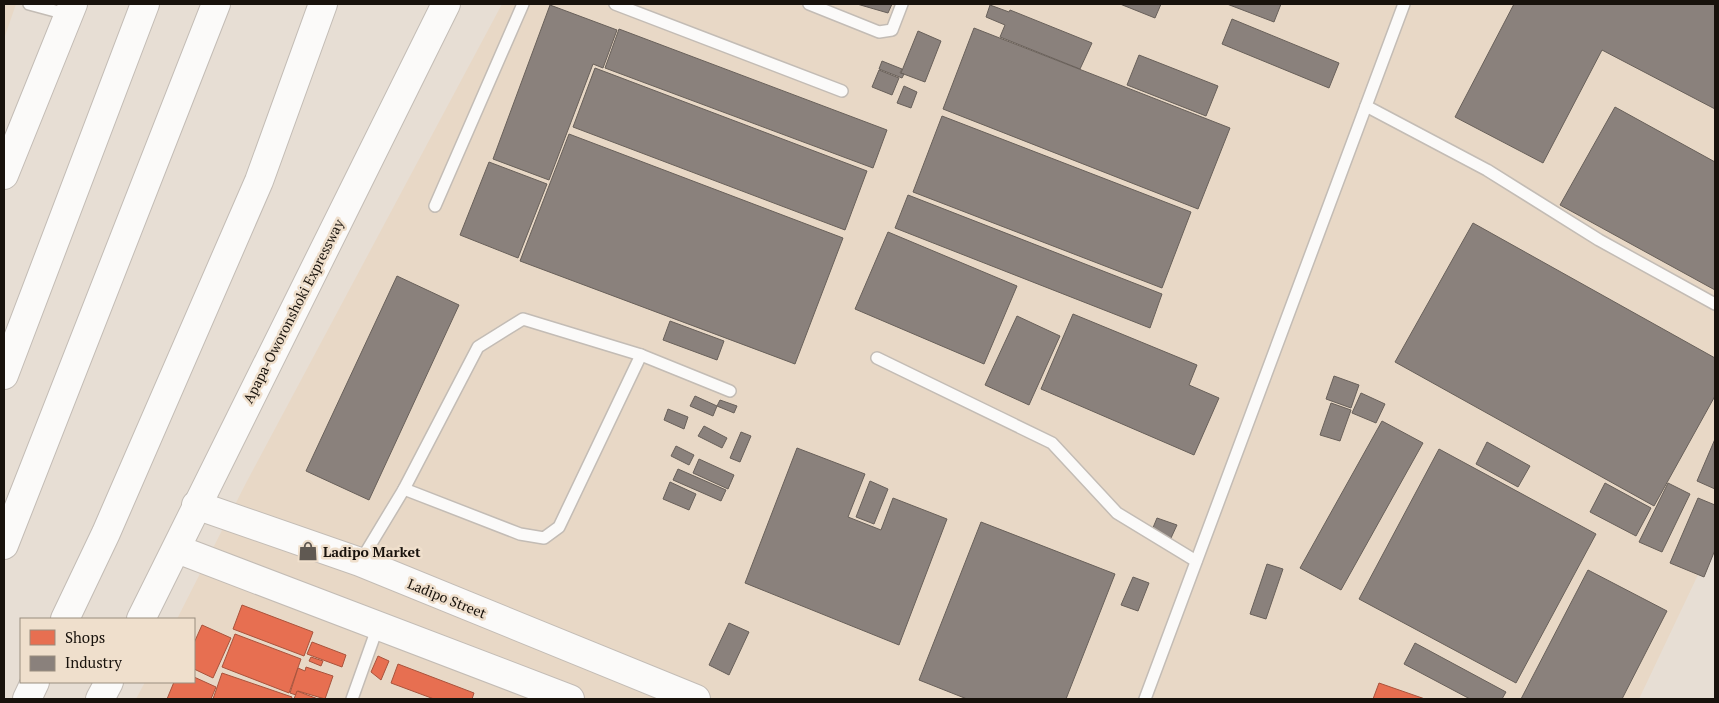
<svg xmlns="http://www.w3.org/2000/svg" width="1719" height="703" font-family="'PT Serif',serif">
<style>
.built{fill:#e8d8c6}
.shops{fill:#e76f51;stroke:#a9533c}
.industry{fill:#8a817c;stroke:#68605a}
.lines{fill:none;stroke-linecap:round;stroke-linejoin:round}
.lane-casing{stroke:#c3bcb5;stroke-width:14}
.secondary-casing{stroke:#c3bcb5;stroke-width:30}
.primary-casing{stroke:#c3bcb5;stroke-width:30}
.highway-casing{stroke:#c3bcb5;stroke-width:30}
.lane{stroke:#fbfaf9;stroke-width:11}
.secondary{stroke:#fbfaf9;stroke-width:28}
.primary{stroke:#fbfaf9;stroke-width:28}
.highway{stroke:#fbfaf9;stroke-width:28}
.labels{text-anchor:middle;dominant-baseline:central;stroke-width:5;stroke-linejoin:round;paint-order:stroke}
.street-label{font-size:14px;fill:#18120c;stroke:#efdfcc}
.poi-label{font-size:14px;font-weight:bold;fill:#18120c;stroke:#efdfcc;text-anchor:start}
</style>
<rect width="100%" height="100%" fill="#e7ded4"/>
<g class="built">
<polygon points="4,4 16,4 4,39"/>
<polygon points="502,4 1715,4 1715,539 1639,699 136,699 145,682 194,682 194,619 177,619 246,483"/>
</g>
<g class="shops">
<polygon points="242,605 313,632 304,656 233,629"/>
<polygon points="202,625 231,638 213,678 194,669 194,643"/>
<polygon points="235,634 301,659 289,693 222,667"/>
<polygon points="312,642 346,655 342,667 307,654"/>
<polygon points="378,656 389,661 381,680 371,672"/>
<polygon points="311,657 323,661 321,666 309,661"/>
<polygon points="398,664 474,693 472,699 434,699 391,683"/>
<polygon points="306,667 333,676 325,699 298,691 296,695 290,693 298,668 305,671"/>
<polygon points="222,673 292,697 291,699 213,699"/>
<polygon points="194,677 216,687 211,699 167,699 174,682 194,682"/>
<polygon points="1379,683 1425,699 1373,699"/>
<polygon points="297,691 318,699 294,699"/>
</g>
<g class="industry">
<polygon points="857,4 892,4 888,13"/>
<polygon points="1120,4 1161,4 1155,18"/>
<polygon points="1227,4 1281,4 1274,22"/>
<polygon points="1514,4 1715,4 1715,109 1602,50 1543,163 1455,117"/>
<polygon points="550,5 617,30 603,68 593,64 549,180 493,159"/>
<polygon points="990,5 1009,12 1010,10 1092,43 1080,69 1000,37 1005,25 986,17"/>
<polygon points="1232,19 1339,63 1329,88 1222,44"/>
<polygon points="974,28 1230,128 1198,209 943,109"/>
<polygon points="619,29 887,130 873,168 605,68"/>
<polygon points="918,31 941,41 925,82 901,73"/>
<polygon points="1139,55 1218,86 1206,116 1127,85"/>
<polygon points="882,61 902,69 900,73 904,74 902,78 879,69"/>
<polygon points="595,68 867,171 845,230 573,127"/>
<polygon points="879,70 899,78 892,95 872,87"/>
<polygon points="904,86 917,92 911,108 897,103"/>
<polygon points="1615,107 1715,162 1715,290 1560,205"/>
<polygon points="942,116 1191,212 1162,288 913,192"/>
<polygon points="569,134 843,238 795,364 520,261"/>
<polygon points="489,162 547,184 518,258 460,235"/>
<polygon points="908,195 1162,294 1150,328 895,228"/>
<polygon points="1473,223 1715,358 1715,396 1654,506 1395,362"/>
<polygon points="888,232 1017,286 984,364 855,309"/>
<polygon points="397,276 459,305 369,500 306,471"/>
<polygon points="1073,314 1197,365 1189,385 1219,398 1194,455 1041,389"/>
<polygon points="1017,316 1060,336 1029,405 985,385"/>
<polygon points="670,321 724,341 717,360 663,340"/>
<polygon points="1334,376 1359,385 1351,408 1326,399"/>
<polygon points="1361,393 1385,404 1376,423 1352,413"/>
<polygon points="695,396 717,406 713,416 690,406"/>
<polygon points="720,400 737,406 734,413 717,406"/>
<polygon points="1331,403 1351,410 1340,441 1320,435"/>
<polygon points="668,409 688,417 684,429 664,420"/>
<polygon points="1382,421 1423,443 1341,590 1300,568"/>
<polygon points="704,426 727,438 722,448 698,436"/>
<polygon points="741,432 751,436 740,462 730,458"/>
<polygon points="1715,439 1715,489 1697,481"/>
<polygon points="1487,442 1530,466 1518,487 1476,464"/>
<polygon points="676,446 694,455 689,465 671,456"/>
<polygon points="797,448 865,474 848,517 881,530 893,498 947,519 899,645 745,583"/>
<polygon points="1439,449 1596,534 1516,683 1359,599"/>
<polygon points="699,459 734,475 728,489 693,473"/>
<polygon points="678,469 726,490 721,501 673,480"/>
<polygon points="870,481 888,489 874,524 856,517"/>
<polygon points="670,482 696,494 689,510 663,499"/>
<polygon points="1605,483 1651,508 1636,536 1590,512"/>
<polygon points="1668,483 1690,494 1662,552 1639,542"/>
<polygon points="1698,498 1715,505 1715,550 1704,577 1670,563"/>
<polygon points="1157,518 1177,525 1171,538 1152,530"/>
<polygon points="981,522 1115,574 1066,699 967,699 919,680"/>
<polygon points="1267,564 1283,569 1266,619 1250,614"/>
<polygon points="1588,570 1667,611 1622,699 1521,699"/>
<polygon points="1133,577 1149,583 1138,611 1121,605"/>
<polygon points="729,623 749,632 729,675 709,665"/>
<polygon points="1415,643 1506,692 1502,699 1470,699 1404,664"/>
</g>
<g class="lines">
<defs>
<g id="lane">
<polyline points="29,4 70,15"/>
<polyline points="615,4 842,91"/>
<polyline points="809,4 879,32 892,30 902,4"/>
<polyline points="1366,106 1487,170 1599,240 1715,304"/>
<polyline points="435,206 523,4"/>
<polyline points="877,358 1052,443 1117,513 1196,561"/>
<polyline points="404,489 520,534 544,538 559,527 641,355"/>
<polyline points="360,562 404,489 478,347 523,319 641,355 730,391"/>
<polyline points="352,699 378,626"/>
<polyline points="1145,699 1404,4"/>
</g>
<g id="secondary">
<polyline points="196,505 360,562 696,699"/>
<polyline points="177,549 570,699"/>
</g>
<g id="primary">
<polyline points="4,175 73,4"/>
<polyline points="141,619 446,4"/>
<polyline points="100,699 109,682"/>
</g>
<g id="highway">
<polyline points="4,375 145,4"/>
<polyline points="4,545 216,4"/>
<polyline points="65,619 106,533 259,181 323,4"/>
<polyline points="27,699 35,682"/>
</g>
</defs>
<use href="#lane" class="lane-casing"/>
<use href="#secondary" class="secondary-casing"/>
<use href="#primary" class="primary-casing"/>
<use href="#highway" class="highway-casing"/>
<use href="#lane" class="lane"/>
<use href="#secondary" class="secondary"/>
<use href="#primary" class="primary"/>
<use href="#highway" class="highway"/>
</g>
<defs>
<symbol id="shop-bare" viewBox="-9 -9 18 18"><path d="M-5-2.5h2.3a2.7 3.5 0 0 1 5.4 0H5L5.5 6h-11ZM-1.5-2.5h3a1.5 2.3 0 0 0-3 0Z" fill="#605952" stroke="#efdfcc" stroke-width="2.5" paint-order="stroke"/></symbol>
</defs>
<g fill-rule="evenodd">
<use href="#shop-bare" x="294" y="537" width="28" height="28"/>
</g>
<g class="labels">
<g class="street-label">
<text transform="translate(293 311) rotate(-63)">Apapa-Oworonshoki Expressway</text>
<text transform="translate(447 598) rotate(22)">Ladipo Street</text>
</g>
<g class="poi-label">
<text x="323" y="551">Ladipo Market</text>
</g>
</g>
<rect width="1719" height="703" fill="none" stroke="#18120c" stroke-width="10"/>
<rect x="20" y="618" width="175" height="65" fill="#efdfcc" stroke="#998d7f"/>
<rect x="30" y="630" width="25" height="15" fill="#e76f51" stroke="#998d7f"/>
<text x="65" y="643" font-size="15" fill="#18120c">Shops</text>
<rect x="30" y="656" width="25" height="15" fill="#8a817c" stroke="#998d7f"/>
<text x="65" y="668" font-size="15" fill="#18120c">Industry</text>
</svg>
